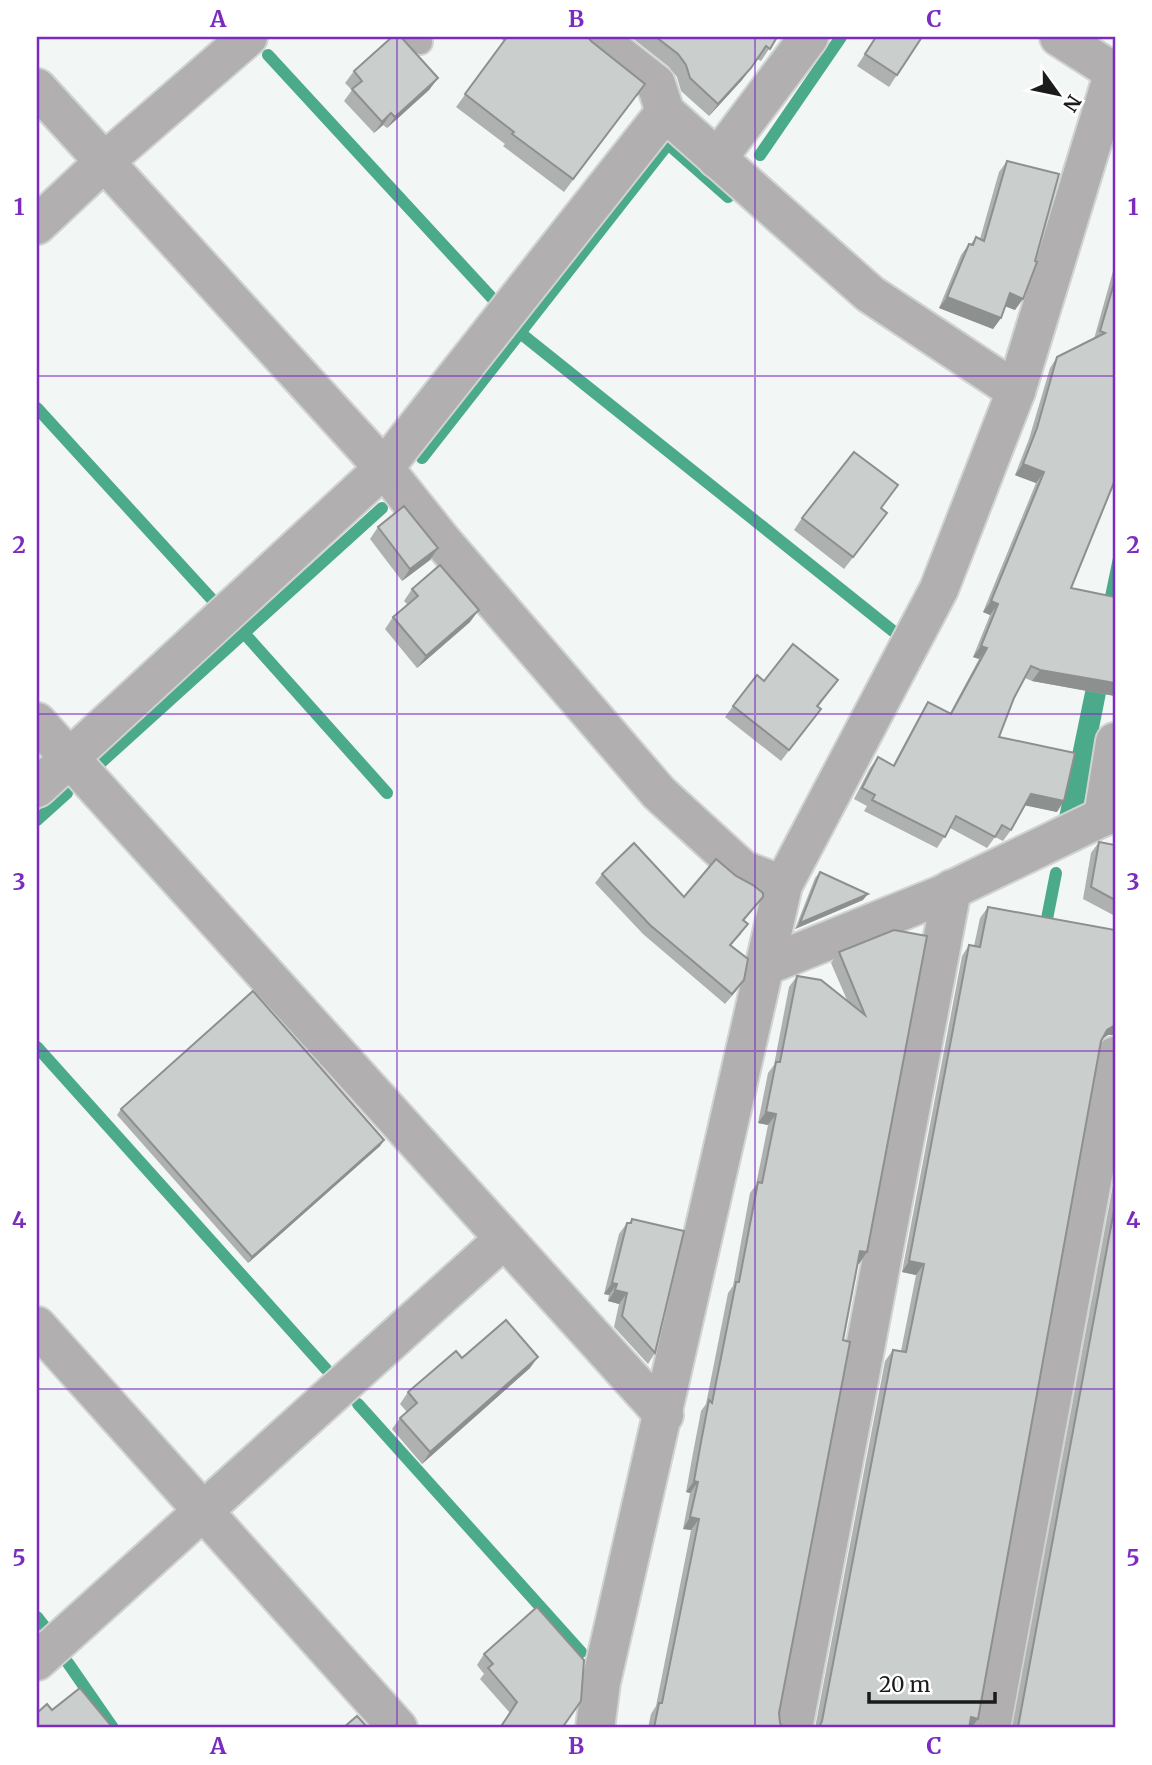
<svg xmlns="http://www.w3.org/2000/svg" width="1152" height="1765" font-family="Merriweather,serif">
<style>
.water{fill:#4aaa8a}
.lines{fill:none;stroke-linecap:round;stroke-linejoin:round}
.stream{stroke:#4aaa8a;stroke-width:12}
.service-casing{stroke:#cfd3d1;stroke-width:28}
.minor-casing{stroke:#cfd3d1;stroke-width:42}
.service{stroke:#b1afaf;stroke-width:24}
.minor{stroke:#b1afaf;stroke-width:38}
.wall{fill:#aeb1af}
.shaded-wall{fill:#8d908f}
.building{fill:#cacecc;stroke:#8d908f;stroke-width:2}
.grid{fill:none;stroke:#7b2cbf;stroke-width:2;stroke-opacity:0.55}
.neatline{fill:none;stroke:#7b2cbf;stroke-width:2.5}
.grid-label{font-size:23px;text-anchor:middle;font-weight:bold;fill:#7b2cbf}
</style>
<rect width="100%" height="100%" fill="#f2f6f4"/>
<polygon class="water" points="1115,548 1115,648 1082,814 1058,822"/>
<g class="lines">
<g class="stream">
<polyline points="268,55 492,298"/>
<polyline points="760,155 841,37"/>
<polyline points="519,332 893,631"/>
<polyline points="37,408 218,606"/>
<polyline points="422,458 668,144 728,197"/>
<polyline points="244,633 387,793"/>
<polyline points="96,767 382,508"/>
<polyline points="37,820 67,793"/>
<polyline points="1044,934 1056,873"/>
<polyline points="37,1047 326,1369"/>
<polyline points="358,1404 581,1652"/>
<polyline points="37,1617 44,1626"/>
<polyline points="68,1663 113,1728"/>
</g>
<defs>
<polyline id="service" points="414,37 420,42"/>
<g id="minor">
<polyline points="596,37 656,84 665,112 870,294 1016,391"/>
<polyline points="1059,37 1114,72"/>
<polyline points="37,88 384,468 443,542 659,793 743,870 783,885"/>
<polyline points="717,159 809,37"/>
<polyline points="37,225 104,162 248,37"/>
<polyline points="37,722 664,1415"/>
<polyline points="37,788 384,468 665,112"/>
<polyline points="1103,817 1115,742"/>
<polyline points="765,966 939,896 1115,811"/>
<polyline points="37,1326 398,1728"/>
<polyline points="37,1661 504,1239"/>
<polyline points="595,1728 601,1682 783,885 939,589 1016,391 1115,68"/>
<polyline points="793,1728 952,889"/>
<polyline points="991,1728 1115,1056"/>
</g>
</defs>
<use href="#service" class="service-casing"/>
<use href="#minor" class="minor-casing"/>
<use href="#service" class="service"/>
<use href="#minor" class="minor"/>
</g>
<g class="wall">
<polygon points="499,37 588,37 636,96 564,192 503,146 505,144 456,107 504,41"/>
<polygon points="631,37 777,37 761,61 757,59 742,80 709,116 681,91 677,77 669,67"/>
<polygon points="876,37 922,37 889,87 857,66"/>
<polygon points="354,71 438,78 429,90 387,128 383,125 374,133 344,101 352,90 345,83"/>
<polygon points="1007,161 1015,310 1005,306 1001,318 993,329 939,308 961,255 969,244 971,244 976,237 980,239 999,172"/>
<polygon points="1115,264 1115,480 1071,588 1115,597 1115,696 1032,681 1025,678 1014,698 999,737 1057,812 1025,805 1011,830 1003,841 995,837 987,848 950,828 937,848 864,811 867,806 854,799 870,768 878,757 893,765 921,713 928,702 950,713 979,659 973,657 990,615 983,612 1036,483 1015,475 1029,439 1050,368 1057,357 1094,339"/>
<polygon points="881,508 879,524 844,569 794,530 802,518"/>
<polygon points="378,527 438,548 430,560 402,581 370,539"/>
<polygon points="412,589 470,622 417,668 385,629 393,617 408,605 404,601"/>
<polygon points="838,680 818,707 821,709 781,761 725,717 733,706 764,681"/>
<polygon points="1099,842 1115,845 1115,916 1083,899 1091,853"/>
<polygon points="820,872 863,900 795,929 815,878"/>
<polygon points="602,874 684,897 736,876 763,897 744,921 741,934 731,945 737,990 725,1004 643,934 595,883"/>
<polygon points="988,907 1115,930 1115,1035 1108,1035 1102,1039 971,1728 815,1728 885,1361 893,1350 901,1351 916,1275 902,1272 962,956 969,945 974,946 980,918"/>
<polygon points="894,930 859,1264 858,1263 843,1340 779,1713 780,1723 783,1728 648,1728 651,1714 656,1706 691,1530 683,1529 690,1493 686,1492 693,1453 701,1411 706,1404 728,1293 733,1286 750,1193 756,1185 768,1125 758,1123 768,1073 774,1065 789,987 797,976 847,1000 831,963 839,952"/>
<polygon points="121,1109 384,1140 380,1146 248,1263 117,1115"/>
<polygon points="1115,1174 1115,1728 1012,1728"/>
<polygon points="632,1219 655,1353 648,1364 614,1327 619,1304 608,1301 609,1295 604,1294 619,1234 627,1223 629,1223"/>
<polygon points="462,1358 530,1368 422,1464 392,1429 400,1418 407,1412 400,1404 408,1392"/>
<polygon points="484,1654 562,1728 499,1728 510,1713 480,1679 484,1674 477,1665"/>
</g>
<g class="shaded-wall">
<polygon points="751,68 742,80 709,116 718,104"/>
<polygon points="438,78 429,90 387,128 395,117"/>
<polygon points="391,113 383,125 374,133 382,122"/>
<polygon points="1010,293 1023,299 1015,310 1002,305"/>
<polygon points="947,297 1001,318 993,329 939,308"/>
<polygon points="1023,464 1044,472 1036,483 1015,475"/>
<polygon points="438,548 430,560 402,581 410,569"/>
<polygon points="991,601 998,604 990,615 983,612"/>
<polygon points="479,610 470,622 417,668 426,656"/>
<polygon points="981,646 987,648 979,659 973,657"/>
<polygon points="1040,670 1115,683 1115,696 1032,681"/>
<polygon points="1031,794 1064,801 1057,812 1023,805"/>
<polygon points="868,894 863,900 795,929 800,923"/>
<polygon points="1115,1025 1115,1035 1108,1035 1099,1041 1107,1030"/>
<polygon points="766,1112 776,1114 768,1125 758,1123"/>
<polygon points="384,1140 380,1146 248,1263 252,1257"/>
<polygon points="860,1251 867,1252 859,1264 852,1262"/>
<polygon points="909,1261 924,1264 916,1275 902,1272"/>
<polygon points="612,1283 617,1284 609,1295 604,1294"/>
<polygon points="615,1290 627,1293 619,1304 608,1301"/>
<polygon points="538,1357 530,1368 422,1464 430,1452"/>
<polygon points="694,1481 698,1482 690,1493 686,1492"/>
<polygon points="690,1517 699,1519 691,1530 683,1529"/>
<polygon points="971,1717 978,1719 971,1728 963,1728"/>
</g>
<g class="building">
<polygon points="392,37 401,37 438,78 395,117 391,113 382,122 352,89 362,81 354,71"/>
<polygon points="507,37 588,37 591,41 645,84 573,179 512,134 514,132 465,94"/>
<polygon points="656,37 777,37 770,49 766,46 751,68 718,104 690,78 686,65 678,54"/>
<polygon points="876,37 922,37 897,75 865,54"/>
<polygon points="1007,161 1059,174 1035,261 1037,262 1023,299 1010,293 1001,318 947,297 969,244 973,245 976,237 984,241"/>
<polygon points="1115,280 1115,480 1071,588 1115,597 1115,683 1040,670 1031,666 1014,698 999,737 1075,753 1064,801 1031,794 1011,830 1002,825 995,837 956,816 945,837 872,800 875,795 862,788 878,757 894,766 928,702 951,714 987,648 981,646 998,604 991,601 1044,472 1023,464 1037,428 1057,357 1105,333 1100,331"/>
<polygon points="854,452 898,485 881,508 887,513 853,557 802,518"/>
<polygon points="404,506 438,548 410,569 378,527"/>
<polygon points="440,565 479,610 426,656 393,617 418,596 412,589"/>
<polygon points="793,644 838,680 817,706 821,709 789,750 733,706 757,675 764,681"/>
<polygon points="1099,842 1115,845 1115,900 1091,887"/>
<polygon points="634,843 684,897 716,859 736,876 753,885 763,893 763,897 743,920 748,924 730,945 748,959 744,980 732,994 650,925 602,874"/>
<polygon points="820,872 868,894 800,923"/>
<polygon points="988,907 1115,930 1115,1025 1107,1030 1101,1041 978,1719 971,1717 969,1728 819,1728 822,1721 893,1350 906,1352 924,1264 909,1261 969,945 980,947"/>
<polygon points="894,930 927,936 867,1252 860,1251 843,1340 850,1342 779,1713 780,1723 783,1728 654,1728 659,1703 662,1703 699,1519 690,1517 698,1482 694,1481 701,1442 709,1400 712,1403 736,1282 739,1282 758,1182 762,1183 776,1114 766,1112 776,1062 780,1062 797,976 821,980 865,1015 839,952"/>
<polygon points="253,991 384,1140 252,1257 121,1109"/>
<polygon points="1115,1205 1115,1728 1025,1728 1018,1727"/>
<polygon points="632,1219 684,1231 655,1353 622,1316 627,1293 615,1290 617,1284 612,1283 627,1223 631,1223"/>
<polygon points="506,1320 538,1357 430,1452 400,1418 417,1403 408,1392 456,1351 462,1358"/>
<polygon points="537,1607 584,1660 581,1701 562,1728 507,1728 502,1725 517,1702 488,1668 493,1664 484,1654"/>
<polygon points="80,1688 113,1728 37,1728 37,1713 47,1704 52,1710"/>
<polygon points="357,1716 368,1728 343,1728"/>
</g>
<path class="grid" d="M397,37v1691M755,37v1691M37,376h1078M37,714h1078M37,1051h1078M37,1389h1078"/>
<rect width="1152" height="1765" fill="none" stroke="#ffffff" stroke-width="77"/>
<g transform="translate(1058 94) rotate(123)" stroke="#ffffff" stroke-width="5" paint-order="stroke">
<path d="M0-5L12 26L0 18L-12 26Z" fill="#1a1b1a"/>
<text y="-10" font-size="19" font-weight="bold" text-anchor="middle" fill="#1a1b1a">N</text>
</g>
<path d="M869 1692v10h126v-10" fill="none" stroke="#1a1b1a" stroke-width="3.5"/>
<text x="879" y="1692" font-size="21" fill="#1a1b1a" stroke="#ffffff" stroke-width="5" paint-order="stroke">20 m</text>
<rect x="38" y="38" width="1076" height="1688" class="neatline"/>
<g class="grid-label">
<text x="218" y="27">A</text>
<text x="576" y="27">B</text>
<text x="934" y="27">C</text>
<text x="19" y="215">1</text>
<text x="1133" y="215">1</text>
<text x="19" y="553">2</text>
<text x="1133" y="553">2</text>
<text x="19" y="890">3</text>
<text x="1133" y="890">3</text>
<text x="19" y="1228">4</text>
<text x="1133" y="1228">4</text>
<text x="19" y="1566">5</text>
<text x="1133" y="1566">5</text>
<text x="218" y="1754">A</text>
<text x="576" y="1754">B</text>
<text x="934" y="1754">C</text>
</g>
</svg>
